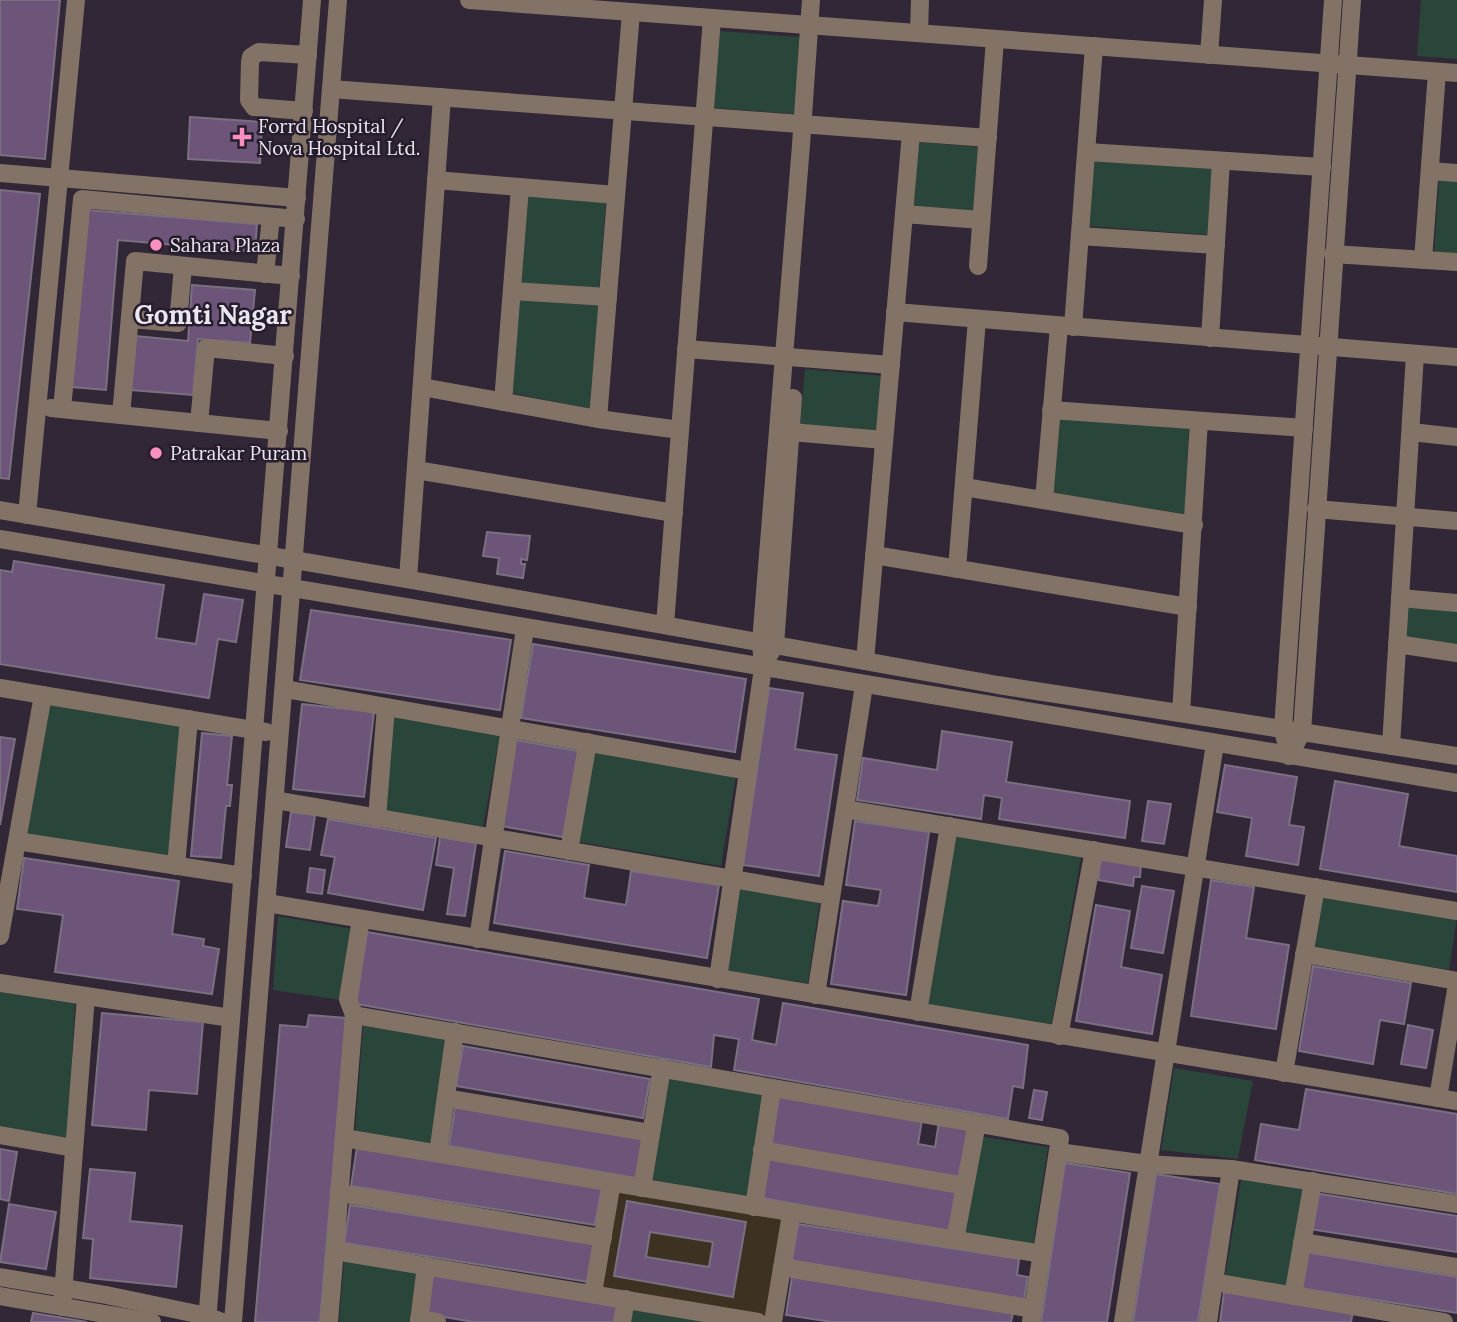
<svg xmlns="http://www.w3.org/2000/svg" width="1457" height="1322" font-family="Lora,serif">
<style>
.education{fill:#3d3122}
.green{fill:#2a4539}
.building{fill:#6c5578;stroke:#7b6f82;stroke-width:2;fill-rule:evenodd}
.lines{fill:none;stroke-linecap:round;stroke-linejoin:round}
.minor{stroke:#837366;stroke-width:18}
.poi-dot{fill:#fc8fc1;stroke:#271e2d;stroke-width:2.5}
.labels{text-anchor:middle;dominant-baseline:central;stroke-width:5;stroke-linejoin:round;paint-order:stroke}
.poi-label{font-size:19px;fill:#ebe5ef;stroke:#271e2d;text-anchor:start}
.district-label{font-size:26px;font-weight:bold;fill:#ebe5ef;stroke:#271e2d}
</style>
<rect width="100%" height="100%" fill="#312737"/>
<polygon class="education" points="617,1190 783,1218 767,1316 601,1288"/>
<g class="green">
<polygon points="1421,0 1457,0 1457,59 1417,56"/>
<polygon points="719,31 801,37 796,114 713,108"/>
<polygon points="918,142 981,147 976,213 912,208"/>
<polygon points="1092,160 1214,169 1209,235 1087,226"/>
<polygon points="1439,180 1457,181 1457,255 1434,253"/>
<polygon points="526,194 606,201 599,290 518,283"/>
<polygon points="518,298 600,303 591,409 511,393"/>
<polygon points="805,369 884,376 879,431 800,424"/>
<polygon points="1057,418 1189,426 1185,514 1052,493"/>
<polygon points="1408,604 1457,608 1457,646 1406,638"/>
<polygon points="47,703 181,726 168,857 27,834"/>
<polygon points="391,714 500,735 483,827 383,811"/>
<polygon points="594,751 736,776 721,866 579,842"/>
<polygon points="953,835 1081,857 1051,1027 924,1005"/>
<polygon points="738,888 820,900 808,983 726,971"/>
<polygon points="1323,897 1457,918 1449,970 1315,948"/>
<polygon points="278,916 353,929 340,1000 273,990"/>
<polygon points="0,991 75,1003 68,1138 0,1126"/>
<polygon points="363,1026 449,1039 435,1146 355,1132"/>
<polygon points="1174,1068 1253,1081 1238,1159 1161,1150"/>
<polygon points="667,1077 765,1093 748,1199 650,1183"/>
<polygon points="979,1136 1048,1147 1033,1246 964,1235"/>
<polygon points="1242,1174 1307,1186 1290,1289 1225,1277"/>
<polygon points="344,1260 420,1273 413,1322 339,1322"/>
<polygon points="630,1307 727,1322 628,1322"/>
</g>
<g class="building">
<polygon points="0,0 60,0 45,159 0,155"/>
<polygon points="190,117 262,122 260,163 188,159"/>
<polygon points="0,190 40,194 9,479 0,478"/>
<polygon points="87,210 257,224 255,252 118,240 106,390 72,387"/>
<polygon points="192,285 255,290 250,343 198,339 193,395 131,390 136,336 188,341"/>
<polygon points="487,532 530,536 527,560 521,559 521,564 525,564 523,578 497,574 499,558 483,556"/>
<polygon points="14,561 164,585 156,638 196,644 204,594 243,600 236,642 218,639 209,698 0,664 0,570 12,572"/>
<polygon points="311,610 511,640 500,710 300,680"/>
<polygon points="533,644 746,679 735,752 521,718"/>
<polygon points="769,688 803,693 795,749 837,755 819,876 743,865"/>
<polygon points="302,704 374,712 364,797 293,789"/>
<polygon points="942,731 1012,742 1006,782 1130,801 1125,838 999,819 1002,798 984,795 981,819 857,800 863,758 937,770"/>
<polygon points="202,733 232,736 227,785 232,785 230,806 226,806 221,858 191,856"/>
<polygon points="0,737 15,739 0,825"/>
<polygon points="515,740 578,751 563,837 501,826"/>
<polygon points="1225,765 1297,777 1289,825 1304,827 1298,865 1246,856 1252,818 1217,812"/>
<polygon points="1335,781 1408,794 1399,846 1457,856 1457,892 1320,869"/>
<polygon points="1148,801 1171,804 1164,844 1142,841"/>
<polygon points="291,812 315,815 310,850 286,847"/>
<polygon points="328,819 436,838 423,910 328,893 335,857 321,855"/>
<polygon points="855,821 929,832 906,995 831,984 843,901 878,906 881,890 846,885"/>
<polygon points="440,837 476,843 465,916 447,914 454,868 436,865"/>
<polygon points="505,851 589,865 584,898 626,905 631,871 719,885 707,958 494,923"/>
<polygon points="24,858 179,881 172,934 204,939 203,946 219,949 212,994 55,972 63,915 17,909"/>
<polygon points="1101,858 1141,865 1140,877 1134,877 1133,886 1098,880"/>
<polygon points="310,868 325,870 322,894 307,892"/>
<polygon points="1211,880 1254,887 1246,938 1289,945 1276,1029 1191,1016"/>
<polygon points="1142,886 1174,891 1163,953 1131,948"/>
<polygon points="1096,905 1130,911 1121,967 1162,975 1152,1034 1076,1021"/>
<polygon points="367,932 759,999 752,1040 776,1045 783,1003 1028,1045 1023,1088 1013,1086 1008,1119 734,1070 739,1039 714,1035 711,1067 356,1004"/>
<polygon points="1313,966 1411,983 1404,1024 1380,1020 1373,1064 1299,1051"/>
<polygon points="102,1013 203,1022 197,1094 149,1090 146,1130 92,1125"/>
<polygon points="309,1015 346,1018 320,1322 255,1322 280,1025 307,1027"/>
<polygon points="1408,1025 1433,1030 1426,1068 1401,1064"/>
<polygon points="463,1046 650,1079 643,1118 456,1086"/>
<polygon points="1306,1089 1457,1114 1457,1194 1255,1160 1261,1124 1299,1130"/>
<polygon points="1034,1090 1047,1092 1042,1120 1029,1118"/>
<polygon points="779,1096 922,1120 918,1144 935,1147 939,1122 968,1127 960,1177 771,1145"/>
<polygon points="455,1107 643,1139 636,1178 449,1146"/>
<polygon points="357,1147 602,1186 595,1225 351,1186"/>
<polygon points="0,1149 17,1152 9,1201 0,1199"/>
<polygon points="769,1159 956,1191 949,1231 762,1198"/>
<polygon points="1065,1163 1130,1173 1107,1322 1041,1322"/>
<polygon points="90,1169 135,1173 130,1221 182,1226 176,1287 90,1278 93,1239 83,1238"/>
<polygon points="1156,1174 1220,1184 1198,1322 1133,1322"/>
<polygon points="1315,1193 1457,1216 1457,1252 1309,1229"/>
<path d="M627,1201l119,21 -13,75 -119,-21zM650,1232l63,10 -4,25 -63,-10z"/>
<polygon points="9,1204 56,1212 46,1269 0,1262"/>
<polygon points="350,1205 595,1244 589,1282 344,1243"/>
<polygon points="798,1224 1019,1259 1017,1275 1028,1277 1024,1299 792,1261"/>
<polygon points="1305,1252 1457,1277 1457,1313 1300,1288"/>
<polygon points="432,1274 619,1307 617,1322 474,1322 425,1314"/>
<polygon points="792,1277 1013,1313 1011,1322 832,1322 786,1315"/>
<polygon points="1224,1292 1353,1312 1351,1322 1220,1322"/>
<polygon points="33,1313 87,1322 31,1322"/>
</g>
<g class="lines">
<g class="minor">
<polyline points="469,0 1457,73"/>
<polyline points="919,33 920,0"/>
<polyline points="1209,55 1213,0"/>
<polyline points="331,89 988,138"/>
<polyline points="304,111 254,107 249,100 250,62 251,57 259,52 308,55"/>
<polyline points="1087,152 1322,167"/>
<polyline points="1430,171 1457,173"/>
<polyline points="0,173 297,198"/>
<polyline points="436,180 616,195"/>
<polyline points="904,214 981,220"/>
<polyline points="1080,236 1216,245"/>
<polyline points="1333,254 1457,262"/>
<polyline points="1423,260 1437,72"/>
<polyline points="978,266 995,39"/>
<polyline points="265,274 271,217"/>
<polyline points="512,291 608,297"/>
<polyline points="895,312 1457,357"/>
<polyline points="130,319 178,323 183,266"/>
<polyline points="1073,327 1094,46"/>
<polyline points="1210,338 1221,161"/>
<polyline points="686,349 891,365"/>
<polyline points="422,387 598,419 680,430"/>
<polyline points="503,402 520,187"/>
<polyline points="51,408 279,431"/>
<polyline points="62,409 82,199 296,219"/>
<polyline points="1051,410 1304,428"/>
<polyline points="121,415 135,261 291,276"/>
<polyline points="598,419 631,12"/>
<polyline points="199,423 206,348 285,356"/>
<polyline points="791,432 884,440"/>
<polyline points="1411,432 1457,437"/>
<polyline points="416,470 674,513"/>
<polyline points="964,487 1194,525"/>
<polyline points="1044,500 1059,326"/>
<polyline points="1316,509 1457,521"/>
<polyline points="0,510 423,582 998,685 1457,756"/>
<polyline points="27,515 76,0"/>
<polyline points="0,539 1457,783"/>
<polyline points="874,555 1188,607"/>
<polyline points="957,569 977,319"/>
<polyline points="408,579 442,97"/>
<polyline points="1400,598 1457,603"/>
<polyline points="665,625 712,18"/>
<polyline points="1397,644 1457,653"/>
<polyline points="769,655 775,645 793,398"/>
<polyline points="865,661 911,133"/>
<polyline points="0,688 266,732"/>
<polyline points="285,689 748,771"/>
<polyline points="1181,713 1199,421"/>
<polyline points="1285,739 1283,729 1333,0"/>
<polyline points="1391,746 1415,354"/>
<polyline points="1289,756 1302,732 1352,0"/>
<polyline points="275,800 831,896"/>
<polyline points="845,809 1457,911"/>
<polyline points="377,818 386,707"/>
<polyline points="17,841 243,876"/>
<polyline points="569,851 588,742"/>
<polyline points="176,866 189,719"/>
<polyline points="267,903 1457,1101"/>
<polyline points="0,936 43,695"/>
<polyline points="478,939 525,629"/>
<polyline points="1304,954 1457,981"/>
<polyline points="718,979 763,668 761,642 801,145 811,0"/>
<polyline points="0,983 231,1018"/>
<polyline points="816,995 864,685"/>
<polyline points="918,1012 949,826"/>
<polyline points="354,1015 1060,1138 1031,1322"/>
<polyline points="1059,1036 1094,850"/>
<polyline points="1284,1073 1316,887"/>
<polyline points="446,1098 651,1133"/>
<polyline points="1438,1098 1457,984"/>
<polyline points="0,1135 74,1148"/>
<polyline points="344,1138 1042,1254"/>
<polyline points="762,1150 965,1186"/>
<polyline points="1058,1152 1147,1164 1231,1169 1457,1204"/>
<polyline points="438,1153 455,1032"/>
<polyline points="642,1188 662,1068"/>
<polyline points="339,1193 603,1238"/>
<polyline points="754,1207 772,1088"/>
<polyline points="955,1240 977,1123"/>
<polyline points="1302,1242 1457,1267"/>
<polyline points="335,1251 758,1322"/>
<polyline points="782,1267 1033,1309"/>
<polyline points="0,1277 106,1295 207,1316 222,1322"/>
<polyline points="1214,1282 1444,1322"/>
<polyline points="593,1293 612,1182"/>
<polyline points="0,1296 152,1322"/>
<polyline points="1293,1296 1313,1181"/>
<polyline points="62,1307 86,996"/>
<polyline points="419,1319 437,1322"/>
<polyline points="207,1322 312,0"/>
<polyline points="233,1322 338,0"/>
<polyline points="329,1322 354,1015 348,999 361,919"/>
<polyline points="419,1322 426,1266"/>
<polyline points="622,1322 626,1299"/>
<polyline points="773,1322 791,1214"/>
<polyline points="1123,1322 1215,744"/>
<polyline points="1208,1322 1231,1169"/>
</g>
</g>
<g class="poi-dot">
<path d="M238.5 126.5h7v7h7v7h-7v7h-7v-7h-7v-7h7z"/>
<circle cx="156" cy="245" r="7"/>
<circle cx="156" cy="453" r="7"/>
</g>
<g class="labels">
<g class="poi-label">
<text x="258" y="126">Forrd Hospital /<tspan x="258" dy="22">Nova Hospital Ltd.</tspan></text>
<text x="170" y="245">Sahara Plaza</text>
<text x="170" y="453">Patrakar Puram</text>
</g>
<g class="district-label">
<text x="213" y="314">Gomti Nagar</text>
</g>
</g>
</svg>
